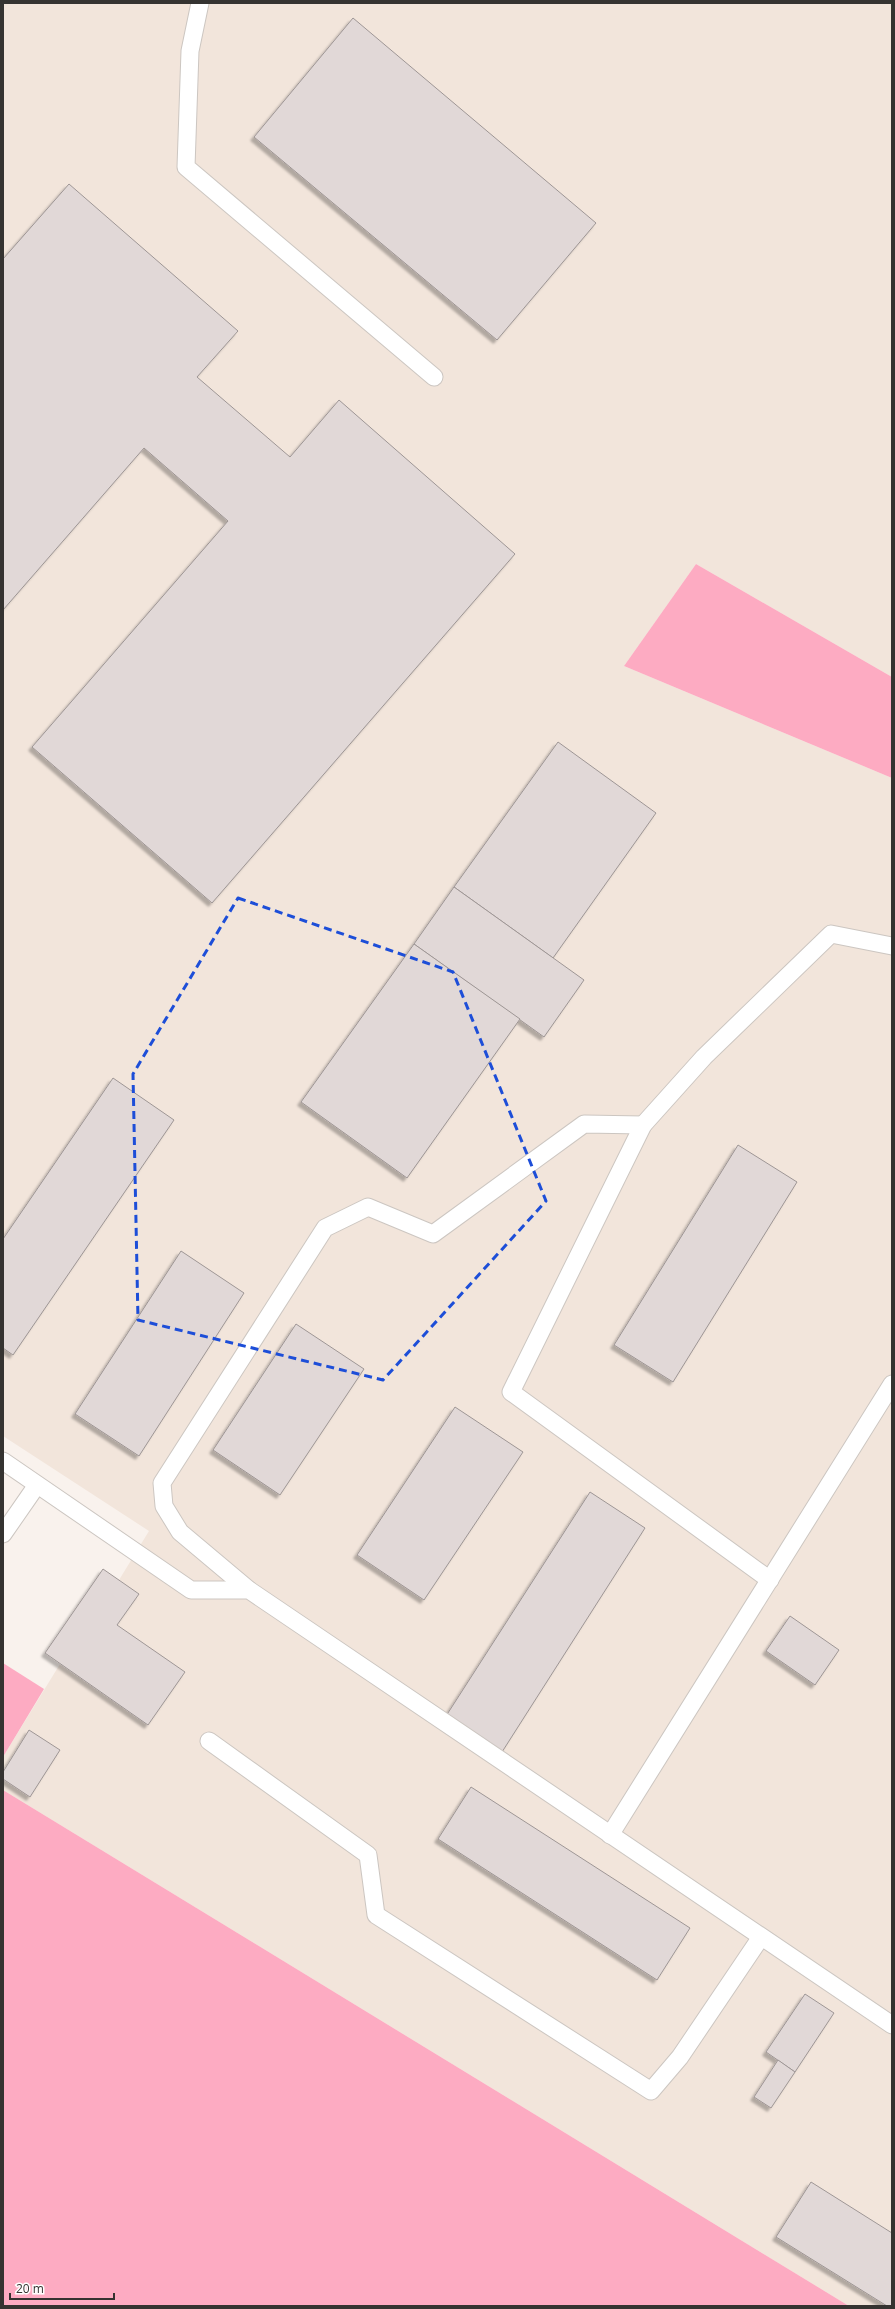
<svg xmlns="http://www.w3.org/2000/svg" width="895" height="2309" font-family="'Open Sans',sans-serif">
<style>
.built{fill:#f2e5db}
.green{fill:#fdabc2}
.building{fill:#e1d8d7;stroke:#9e9695;filter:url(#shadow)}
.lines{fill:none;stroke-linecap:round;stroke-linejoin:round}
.lane-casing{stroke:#ccc6c1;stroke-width:19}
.lane{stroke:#fff;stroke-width:17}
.marked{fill:none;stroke:#1d4ed8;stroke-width:3;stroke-dasharray:8 5;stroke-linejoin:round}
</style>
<defs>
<filter id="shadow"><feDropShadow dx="-3.5" dy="3.5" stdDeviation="1" flood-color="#0004"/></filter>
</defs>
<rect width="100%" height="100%" fill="#f9f2ed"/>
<polygon class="built" points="3,3 892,3 892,677 696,564 624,666 892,778 892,2306 849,2306 3,1790 3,1757 60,1664 148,1725 117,1625 139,1594 119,1580 149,1531 3,1436"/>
<g class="green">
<polygon points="696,564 892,677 892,778 624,666"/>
<polygon points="3,1663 44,1689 3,1757"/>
<polygon points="3,1790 849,2306 3,2306"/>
</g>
<g class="building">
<polygon points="353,18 596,223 497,340 254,137"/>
<polygon points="69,184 238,331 197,377 290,457 339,400 515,554 212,903 32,747 228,521 144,448 3,610 3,259"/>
<polygon points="558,742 656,813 553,958 454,887"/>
<polygon points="454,887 584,980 544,1037 414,944"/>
<polygon points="414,944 520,1019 407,1178 301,1102"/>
<polygon points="113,1078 174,1120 13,1355 3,1348 3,1239"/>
<polygon points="738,1145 797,1182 673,1382 614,1345"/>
<polygon points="181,1251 244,1293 139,1456 75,1414"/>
<polygon points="296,1324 364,1369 280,1495 213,1450"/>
<polygon points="455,1407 523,1452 424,1600 357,1555"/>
<polygon points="590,1492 645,1528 502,1752 446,1716"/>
<polygon points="103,1569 139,1594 117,1625 185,1672 148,1725 45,1653"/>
<polygon points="790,1616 839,1650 815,1685 766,1651"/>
<polygon points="29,1730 60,1750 30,1797 3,1779 3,1772"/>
<polygon points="471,1787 690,1928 657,1980 438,1839"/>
<polygon points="805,1994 834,2013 795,2072 766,2052"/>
<polygon points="778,2060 795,2072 771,2108 754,2097"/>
<polygon points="811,2182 892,2233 892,2306 887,2306 776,2237"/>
</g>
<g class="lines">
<defs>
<g id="lane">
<polyline points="200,3 190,51 186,167 434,377"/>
<polyline points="3,1461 191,1590 249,1590 892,2025"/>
<polyline points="3,1534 37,1485"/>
<polyline points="770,1580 511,1392 643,1125 704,1057 831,934 892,946"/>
<polyline points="249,1590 180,1532 164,1506 162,1483 325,1228 368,1207 433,1234 584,1124 643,1125"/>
<polyline points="209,1741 368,1855 376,1915 651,2091 680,2057 761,1937"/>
<polyline points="610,1835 892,1384"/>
</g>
</defs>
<use href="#lane" class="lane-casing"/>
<use href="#lane" class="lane"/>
</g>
<path class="marked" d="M238,898l215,74 93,229 -163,179 -245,-60 -5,-246z"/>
<rect width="895" height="2309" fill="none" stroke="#353331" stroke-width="8"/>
<path d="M10 2293v6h104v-6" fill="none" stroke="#353331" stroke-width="2"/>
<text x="16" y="2293" font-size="12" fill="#353331" stroke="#ffffff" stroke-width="3" paint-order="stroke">20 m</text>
</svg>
